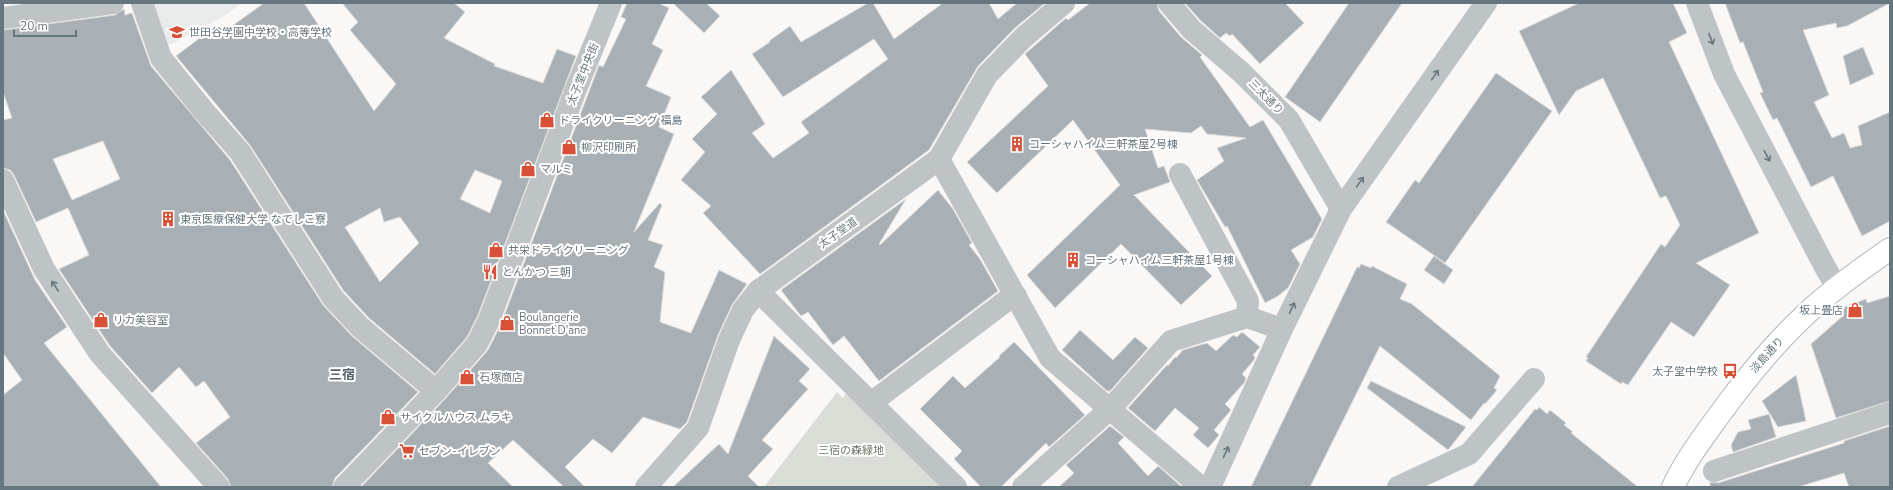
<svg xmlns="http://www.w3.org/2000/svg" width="1893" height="490" font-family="'Nunito Sans','Noto Sans JP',sans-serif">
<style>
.built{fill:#e9eaea}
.green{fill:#d9ddd6}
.building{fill:#a8b0b5;stroke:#dadad9;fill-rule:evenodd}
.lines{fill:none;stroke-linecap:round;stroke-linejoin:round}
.major-casing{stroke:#b2b8bb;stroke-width:24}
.minor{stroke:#bec3c6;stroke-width:22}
.major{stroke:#fff;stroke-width:22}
.oneway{stroke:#66767f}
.labels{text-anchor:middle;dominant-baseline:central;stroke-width:4;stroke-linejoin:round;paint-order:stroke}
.poi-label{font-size:11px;fill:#66767f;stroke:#fff;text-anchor:start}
.street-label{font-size:11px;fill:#66767f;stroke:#fff}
.park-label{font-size:11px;fill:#697864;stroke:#fff}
.quarter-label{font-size:13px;font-weight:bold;fill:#57646b;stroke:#fff}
</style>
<rect width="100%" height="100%" fill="#f9f8f6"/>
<polygon class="built" points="151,3 242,3 224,16 164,48"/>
<polygon class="green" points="837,392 843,398 846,393 942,487 764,487"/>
<g class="building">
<path d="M264,3h40l70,108 22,-27 -46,-54 8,-8 -16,-19h112l11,9 -21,26 51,26 -1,2 49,17 14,-34 19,7 -98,259 -11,22 -32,37 -66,-56 -26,-28 -93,-145 -74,-89 37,-28 5,8zM475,170l27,11 -12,32 -30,-14zM380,208l4,14 16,-5 19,26 -39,39 -35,-55z"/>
<polygon points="627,3 658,3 669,8 652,44 663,50 646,86 671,97 659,127 674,134 634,232 660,203 662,205 648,240 663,245 654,267 665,272 660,322 691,333 719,270 747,284 732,305 718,335 687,422 680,429 643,417 612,453 593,439 565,467 585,487 564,487 513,440 488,463 513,487 361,487 445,399 488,350 501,324 599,65 603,67 626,19 621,17"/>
<polygon points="673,3 706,3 720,16 704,33"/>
<polygon points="868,3 873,3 894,39 943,3 989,3 998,19 1017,3 1045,3 1015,28 978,66 929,150 760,274 703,213 711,206 681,180 705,152 692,139 717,114 701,97 731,70 765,124 752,133 773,158 809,133 801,122 888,59 874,39 783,97 752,54 770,42 769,41 790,26 801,42"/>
<polygon points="1090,3 1157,3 1159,11 1181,37 1202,55 1200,57 1250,127 1263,120 1322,219 1313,237 1291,250 1300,264 1288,288 1278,296 1265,303 1227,226 1225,227 1197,180 1224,161 1217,148 1246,138 1207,134 1201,126 1191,133 1145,129 1158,168 1164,166 1170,182 1134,195 1212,276 1181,305 1121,244 1055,308 1027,275 1120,185 1073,120 997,193 967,162 1048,86 1025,54 1066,18 1068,20"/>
<polygon points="1185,3 1285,3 1304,23 1260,64 1232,34 1230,36 1226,33 1220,38 1200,20"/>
<polygon points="1349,3 1402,3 1320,122 1285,97"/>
<polygon points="1579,3 1673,3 1687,33 1669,42 1759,233 1696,263 1730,285 1694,337 1671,322 1628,385 1622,382 1621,384 1586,361 1588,358 1586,357 1661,244 1665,247 1680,225 1666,196 1660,198 1603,78 1576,91 1559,115 1519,31"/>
<polygon points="1725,3 1890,3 1847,26 1837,28 1836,23 1803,30 1829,95 1814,102 1832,138 1844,133 1850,148 1862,145 1858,126 1890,112 1890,221 1862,236 1833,176 1811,187 1777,118 1773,120 1760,93 1763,92 1743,42 1740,43"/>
<path d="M124,9l1,6 7,-2 19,53 79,94 93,145 29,31 66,56 -83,86 -3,9h-101l-3,-8 -32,-36 34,-26 -26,-36 -8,6 -17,-20 -27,26 -42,-47 -51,-77 30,-14 -21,-47 -32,14 -22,-47 -4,-5 -7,-2v-48l9,-2 -9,-26v-62l112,-15zM103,141l17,38 -48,21 -19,-41z"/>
<polygon points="1863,47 1874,74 1850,85 1843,56"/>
<polygon points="1496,73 1552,111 1445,263 1386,222 1415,180 1419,183"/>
<polygon points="938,190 953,209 972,243 969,245 980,259 998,291 879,381 844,336 833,345 808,312 801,316 781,290 906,199 879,244 880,245"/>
<polygon points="3,210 35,280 67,327 44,343 161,487 3,487 3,395 22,380 3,353"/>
<polygon points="1434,256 1453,270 1444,284 1424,270"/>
<polygon points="1361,264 1371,268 1372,266 1407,284 1400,299 1412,304 1500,376 1494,388 1497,390 1485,404 1484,403 1471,420 1380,346 1310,487 1251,487 1357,267 1359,268"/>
<polygon points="1890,296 1890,401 1836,418 1811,344 1844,315 1842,308 1866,299 1867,303"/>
<polygon points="1080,330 1113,360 1135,337 1148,348 1110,391 1107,391 1062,350"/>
<polygon points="1242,332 1260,347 1253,355 1255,357 1254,360 1242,374 1246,378 1244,383 1225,404 1231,410 1214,430 1219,435 1208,448 1193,435 1199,428 1175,408 1155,431 1128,408 1167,365 1168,366 1175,357 1176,358 1183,350 1207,343 1216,351 1233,335 1237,337"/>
<polygon points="774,336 810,369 799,381 808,389 762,440 773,449 748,476 759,487 673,487 719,444 728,454"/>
<polygon points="1014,342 1085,415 1049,447 1046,443 1001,487 981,487 954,459 962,451 920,409 953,376 965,388 1000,357 999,356"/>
<polygon points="1796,375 1806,421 1778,427 1762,401"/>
<polygon points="1371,381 1466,427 1448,450 1367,388"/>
<polygon points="1539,407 1547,414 1550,410 1566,423 1564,425 1573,432 1571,433 1638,487 1472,487 1535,409 1537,410"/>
<polygon points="1769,414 1776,437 1733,452 1731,445 1738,432 1751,429 1748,420"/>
<polygon points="1110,426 1124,437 1118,443 1148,476 1158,466 1182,487 1059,487 1074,473 1066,465"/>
<polygon points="1890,426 1890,487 1849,487 1844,473 1798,487 1710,487 1710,482 1718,483 1844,443 1844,441"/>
</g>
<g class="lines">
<defs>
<path id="major" d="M1673,487c11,-24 28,-47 44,-69 26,-36 54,-71 87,-102 26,-25 56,-46 86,-67"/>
</defs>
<use href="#major" class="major-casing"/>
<g class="minor">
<polyline points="142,3 161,58 203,110 240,152 333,298 360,327 436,391"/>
<polyline points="1169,3 1191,29 1241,72 1289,120 1341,209"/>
<polyline points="1697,3 1724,74 1826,269 1837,287"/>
<polyline points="3,18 113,3"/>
<polyline points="939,159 1050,358 1201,487"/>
<polyline points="1180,174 1248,301 1247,317"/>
<polyline points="3,180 44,269 100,354 219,487"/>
<polyline points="758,291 956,487"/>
<polyline points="871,403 1006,301 1016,296"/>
<polyline points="1714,471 1890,413"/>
<polyline points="344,487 436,391 477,344 489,320 576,89 611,3"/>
<polyline points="646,487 698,428 729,340 743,310 758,291 939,159 987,75 1024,37 1064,3"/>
<polyline points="1023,487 1111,408 1171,341 1247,317 1282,329"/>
<polyline points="1210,487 1282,329 1341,209 1486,3"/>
<polyline points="1398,487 1469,454 1534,379"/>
</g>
<use href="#major" class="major"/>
</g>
<defs><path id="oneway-shaft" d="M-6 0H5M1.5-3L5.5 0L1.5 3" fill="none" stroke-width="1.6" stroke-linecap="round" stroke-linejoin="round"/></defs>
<g class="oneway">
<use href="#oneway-shaft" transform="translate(1711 39) rotate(69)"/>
<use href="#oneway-shaft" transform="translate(1435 75) rotate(-55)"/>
<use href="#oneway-shaft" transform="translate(1767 156) rotate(62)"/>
<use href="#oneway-shaft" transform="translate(1360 182) rotate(-55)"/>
<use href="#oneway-shaft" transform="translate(55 286) rotate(-123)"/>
<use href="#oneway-shaft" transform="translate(1292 308) rotate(-64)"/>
<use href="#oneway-shaft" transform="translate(1226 452) rotate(-65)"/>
</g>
<defs>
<symbol id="school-bare" viewBox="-9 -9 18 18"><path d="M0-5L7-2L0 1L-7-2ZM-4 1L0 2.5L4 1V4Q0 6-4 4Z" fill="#d85037" stroke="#fff" stroke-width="2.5" paint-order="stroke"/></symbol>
<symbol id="shop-bare" viewBox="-9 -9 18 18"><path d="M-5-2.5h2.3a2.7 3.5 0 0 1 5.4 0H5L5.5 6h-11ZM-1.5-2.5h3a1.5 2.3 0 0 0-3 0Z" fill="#d85037" stroke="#fff" stroke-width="2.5" paint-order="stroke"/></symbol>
<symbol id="building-bare" viewBox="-9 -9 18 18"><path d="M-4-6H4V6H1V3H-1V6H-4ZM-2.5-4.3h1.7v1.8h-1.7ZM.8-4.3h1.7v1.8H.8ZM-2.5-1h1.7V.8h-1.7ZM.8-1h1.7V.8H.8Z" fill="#d85037" stroke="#fff" stroke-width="2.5" paint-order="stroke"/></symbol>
<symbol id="restaurant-bare" viewBox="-9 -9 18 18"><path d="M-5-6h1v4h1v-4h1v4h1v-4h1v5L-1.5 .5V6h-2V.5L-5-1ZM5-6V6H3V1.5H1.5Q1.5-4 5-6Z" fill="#d85037" stroke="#fff" stroke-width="2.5" paint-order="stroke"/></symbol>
<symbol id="bus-bare" viewBox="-9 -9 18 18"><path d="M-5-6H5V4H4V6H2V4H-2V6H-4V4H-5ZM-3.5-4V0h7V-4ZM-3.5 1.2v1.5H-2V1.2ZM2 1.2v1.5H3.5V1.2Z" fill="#d85037" stroke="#fff" stroke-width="2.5" paint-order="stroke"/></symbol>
<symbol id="supermarket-bare" viewBox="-9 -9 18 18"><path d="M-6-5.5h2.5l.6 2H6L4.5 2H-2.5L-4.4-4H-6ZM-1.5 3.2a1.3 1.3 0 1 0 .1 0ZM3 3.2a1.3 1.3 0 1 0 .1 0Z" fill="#d85037" stroke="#fff" stroke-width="2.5" paint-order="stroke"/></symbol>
</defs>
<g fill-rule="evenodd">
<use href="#school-bare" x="166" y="21" width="22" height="22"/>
<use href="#shop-bare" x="536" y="109" width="22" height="22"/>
<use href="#building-bare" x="1006" y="133" width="22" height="22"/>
<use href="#shop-bare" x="558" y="136" width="22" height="22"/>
<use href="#shop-bare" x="517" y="158" width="22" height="22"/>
<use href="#building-bare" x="157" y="208" width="22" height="22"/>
<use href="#shop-bare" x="485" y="239" width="22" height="22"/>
<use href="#building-bare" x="1062" y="249" width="22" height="22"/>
<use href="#restaurant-bare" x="479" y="261" width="22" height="22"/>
<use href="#shop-bare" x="1844" y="299" width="22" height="22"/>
<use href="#shop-bare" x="90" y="309" width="22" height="22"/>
<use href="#shop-bare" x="496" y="312" width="22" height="22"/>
<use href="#bus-bare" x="1719" y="360" width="22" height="22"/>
<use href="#shop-bare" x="456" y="366" width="22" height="22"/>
<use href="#shop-bare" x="377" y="406" width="22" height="22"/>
<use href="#supermarket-bare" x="396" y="440" width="22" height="22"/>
</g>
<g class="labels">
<g class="poi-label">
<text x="189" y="32">世田谷学園中学校・高等学校</text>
<text x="559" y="120">ドライクリーニング 福島</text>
<text x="1029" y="144">コーシャハイム三軒茶屋2号棟</text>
<text x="581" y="147">柳沢印刷所</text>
<text x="540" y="169">マルミ</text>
<text x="180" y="219">東京医療保健大学 なでしこ寮</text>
<text x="508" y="250">共栄ドライクリーニング</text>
<text x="1085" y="260">コーシャハイム三軒茶屋1号棟</text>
<text x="502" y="272">とんかつ 三朝</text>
<text x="1843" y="310" text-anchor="end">坂上畳店</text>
<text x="519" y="317">Boulangerie<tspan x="519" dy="13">Bonnet D'ane</tspan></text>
<text x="113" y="320">リカ美容室</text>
<text x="1718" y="371" text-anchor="end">太子堂中学校</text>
<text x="479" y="377">石塚商店</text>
<text x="400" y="417">サイクルハウス ムラキ</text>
<text x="419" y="451">セブン-イレブン</text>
</g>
<g class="street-label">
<text transform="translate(583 74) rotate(-68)">太子堂中央街</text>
<text transform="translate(1266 97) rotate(45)">三太通り</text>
<text transform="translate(838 233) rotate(-35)">太子堂道</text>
<text transform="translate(1767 355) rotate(-48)">淡島通り</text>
</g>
<g class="park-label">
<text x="851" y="450">三宿の森緑地</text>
</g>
<g class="quarter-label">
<text x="342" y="375">三宿</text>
</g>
</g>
<rect width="1893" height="490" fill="none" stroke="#66767f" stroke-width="8"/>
<path d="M14 30v6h62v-6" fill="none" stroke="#66767f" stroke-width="2"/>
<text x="20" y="30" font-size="12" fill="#66767f" stroke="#ffffff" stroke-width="3" paint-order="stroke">20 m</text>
</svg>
